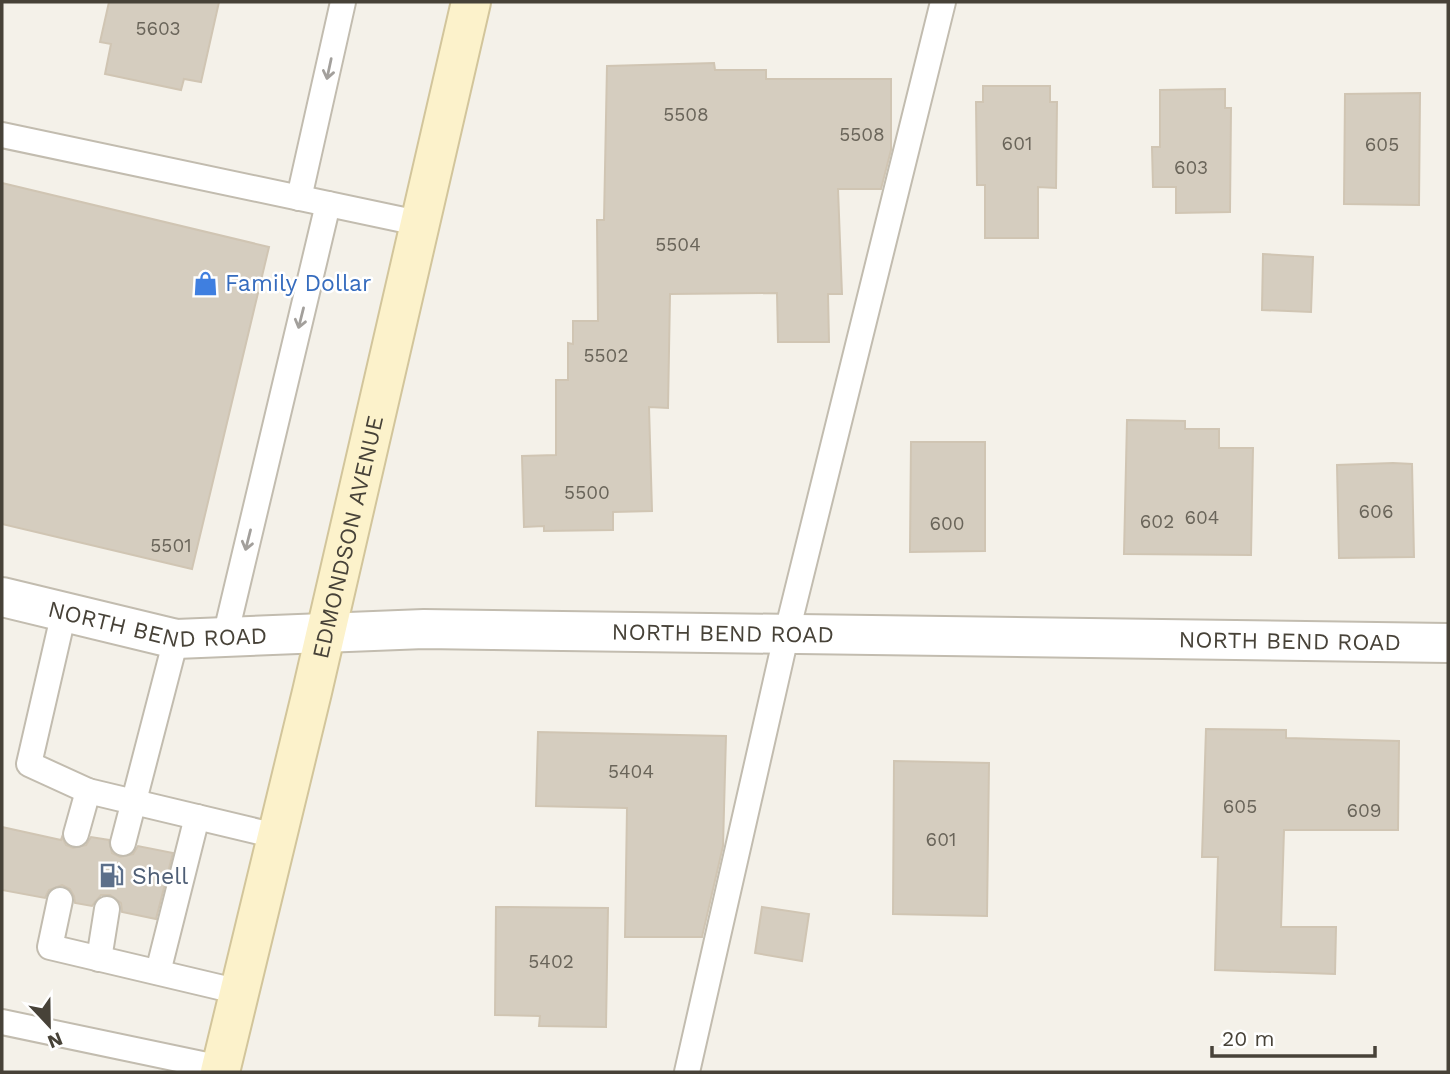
<svg xmlns="http://www.w3.org/2000/svg" width="1450" height="1074" font-family="'Work Sans',sans-serif">
<style>
.building{fill:#d5cdbf;stroke:#d0c5b3;stroke-width:2}
.lines{fill:none;stroke-linecap:round;stroke-linejoin:round}
.lane-casing{stroke:#c2bcaf;stroke-width:28}
.street-casing{stroke:#c2bcaf;stroke-width:42}
.secondary-casing{stroke:#d2c59b;stroke-width:42}
.lane{stroke:#fff;stroke-width:24}
.street{stroke:#fff;stroke-width:38}
.secondary{stroke:#fcf2cb;stroke-width:38}
.oneway{stroke:#a3a09c}
.labels{text-anchor:middle;dominant-baseline:central;stroke-width:5;stroke-linejoin:round;paint-order:stroke}
.number-label{font-size:19px;fill:#6a655a}
.shop-label{font-size:23px;fill:#366cbe;stroke:#fff;text-anchor:start}
.street-label{font-size:23px;fill:#474238;stroke:#fff}
.service-label{font-size:23px;fill:#4e5e75;stroke:#fff;text-anchor:start}
</style>
<rect width="100%" height="100%" fill="#f4f1e9"/>
<g class="building">
<polygon points="109,2 219,2 201,82 184,79 181,90 105,74 111,44 100,42"/>
<polygon points="714,63 715,70 766,70 766,79 891,79 891,150 881,189 838,189 842,294 828,294 829,342 778,342 777,293 670,294 668,408 649,407 652,511 613,512 613,530 544,531 544,526 524,527 522,456 556,455 556,380 568,380 568,343 573,344 573,321 598,321 597,220 604,220 607,66"/>
<polygon points="983,86 1050,86 1050,102 1057,102 1056,188 1038,187 1038,238 985,238 985,185 977,185 976,102 983,102"/>
<polygon points="1225,89 1225,108 1231,108 1230,212 1176,213 1176,187 1153,187 1152,147 1160,147 1160,90"/>
<polygon points="1420,93 1419,205 1344,204 1345,94"/>
<polygon points="2,183 269,247 192,569 2,524"/>
<polygon points="1263,254 1313,257 1311,312 1262,310"/>
<polygon points="1127,420 1185,421 1185,429 1219,429 1219,448 1253,448 1251,555 1124,554"/>
<polygon points="911,442 985,442 985,551 910,552"/>
<polygon points="1393,463 1412,464 1414,557 1339,558 1337,465"/>
<polygon points="1206,729 1286,730 1286,738 1399,741 1398,830 1284,830 1281,927 1336,927 1335,974 1215,970 1218,857 1202,857"/>
<polygon points="538,732 726,736 723,846 702,937 625,937 627,808 536,806"/>
<polygon points="894,761 989,763 987,916 893,914"/>
<polygon points="2,827 61,840 62,837 66,845 73,848 86,845 91,837 109,840 112,853 120,857 133,854 138,846 173,853 156,919 122,912 121,903 110,895 101,895 92,906 75,903 74,896 70,889 62,885 49,890 45,898 2,890"/>
<polygon points="496,907 608,908 606,1027 539,1026 540,1016 495,1015"/>
<polygon points="762,907 809,914 802,961 755,953"/>
</g>
<g class="lines">
<defs>
<g id="lane">
<polyline points="2,135 418,223"/>
<polyline points="299,198 343,2"/>
<polyline points="64,612 29,764 88,791"/>
<polyline points="225,637 328,204"/>
<polyline points="76,834 88,791 276,836"/>
<polyline points="123,843 176,639"/>
<polyline points="60,900 50,947 240,992"/>
<polyline points="99,959 107,909"/>
<polyline points="158,972 197,817"/>
<polyline points="2,1022 221,1068"/>
<polyline points="687,1072 787,632 943,2"/>
</g>
<g id="street">
<path id="s1" d="M2,597l174,42 248,-10 1024,14"/>
</g>
<g id="secondary">
<path id="s2" d="M220,1072l92,-380 159,-690"/>
</g>
</defs>
<use href="#lane" class="lane-casing"/>
<use href="#street" class="street-casing"/>
<use href="#secondary" class="secondary-casing"/>
<use href="#lane" class="lane"/>
<use href="#street" class="street"/>
<use href="#secondary" class="secondary"/>
</g>
<defs><path id="oneway-shaft" d="M-6 0H5M1.5-3L5.5 0L1.5 3" fill="none" stroke-width="1.6" stroke-linecap="round" stroke-linejoin="round" transform="scale(1.75)"/></defs>
<g class="oneway">
<use href="#oneway-shaft" transform="translate(329 69) rotate(102)"/>
<use href="#oneway-shaft" transform="translate(301 318) rotate(104)"/>
<use href="#oneway-shaft" transform="translate(248 540) rotate(104)"/>
</g>
<defs>
<symbol id="shop-bare" viewBox="-9 -9 18 18"><path d="M-5-2.5h2.3a2.7 3.5 0 0 1 5.4 0H5L5.5 6h-11ZM-1.5-2.5h3a1.5 2.3 0 0 0-3 0Z" fill="#3f7fe0" stroke="#fff" stroke-width="2.5" paint-order="stroke"/></symbol>
<symbol id="fuel-bare" viewBox="-9 -9 18 18"><path d="M-5.5-6h7V0h2V4h1.3V-2.5L3-4.5l.8-.8L6-3V5H2.5V1h-1V6h-7ZM-4.2-4.7v3.2H.2V-4.7Z" fill="#5c6f8a" stroke="#fff" stroke-width="2.5" paint-order="stroke"/></symbol>
</defs>
<g fill-rule="evenodd">
<use href="#shop-bare" x="188" y="266" width="35" height="35"/>
<use href="#fuel-bare" x="94" y="858" width="35" height="35"/>
</g>
<g class="labels">
<g class="number-label">
<text x="158" y="28">5603</text>
<text x="686" y="114">5508</text>
<text x="862" y="134">5508</text>
<text x="1017" y="143">601</text>
<text x="1382" y="144">605</text>
<text x="1191" y="167">603</text>
<text x="678" y="244">5504</text>
<text x="606" y="355">5502</text>
<text x="587" y="492">5500</text>
<text x="1376" y="511">606</text>
<text x="1202" y="517">604</text>
<text x="1157" y="521">602</text>
<text x="947" y="523">600</text>
<text x="171" y="545">5501</text>
<text x="631" y="771">5404</text>
<text x="1240" y="806">605</text>
<text x="1364" y="810">609</text>
<text x="941" y="839">601</text>
<text x="551" y="961">5402</text>
</g>
<g class="shop-label">
<text x="225" y="283">Family Dollar</text>
</g>
<g class="street-label">
<text stroke="none"><textPath href="#s2" startOffset="550">EDMONDSON AVENUE</textPath></text>
<text stroke="none"><textPath href="#s1" startOffset="159">NORTH BEND ROAD</textPath></text>
<text stroke="none"><textPath href="#s1" startOffset="726">NORTH BEND ROAD</textPath></text>
<text stroke="none"><textPath href="#s1" startOffset="1293">NORTH BEND ROAD</textPath></text>
</g>
<g class="service-label">
<text x="132" y="876">Shell</text>
</g>
</g>
<rect width="1450" height="1074" fill="none" stroke="#474238" stroke-width="7"/>
<g transform="translate(49 1025) rotate(158)" stroke="#ffffff" stroke-width="5" paint-order="stroke">
<path d="M0-5L12 26L0 18L-12 26Z" fill="#474238"/>
<text y="-10" font-size="19" font-weight="bold" text-anchor="middle" fill="#474238">N</text>
</g>
<path d="M1212 1046v10h163v-10" fill="none" stroke="#474238" stroke-width="3.5"/>
<text x="1222" y="1046" font-size="21" fill="#474238" stroke="#ffffff" stroke-width="5" paint-order="stroke">20 m</text>
</svg>
